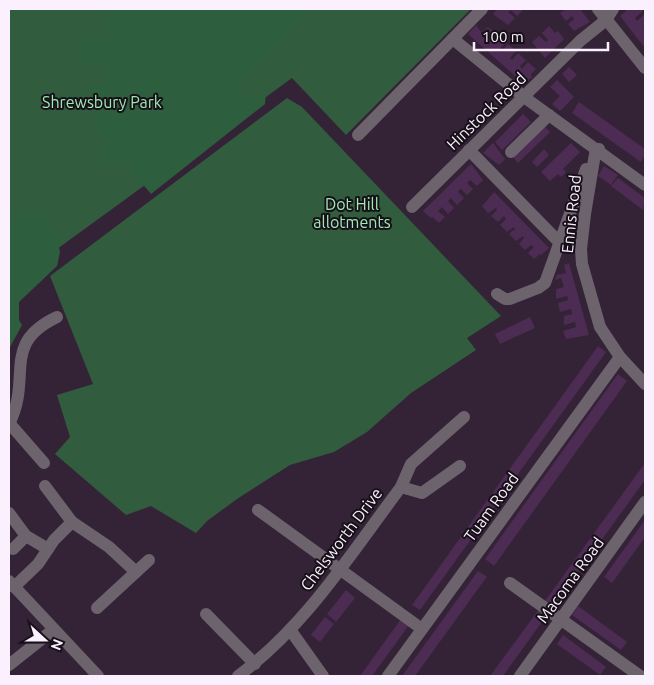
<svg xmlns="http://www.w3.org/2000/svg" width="654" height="685" font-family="Ubuntu,sans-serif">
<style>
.green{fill:#315c3e}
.forest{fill:#2d5e3d}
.building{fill:#4c2c52}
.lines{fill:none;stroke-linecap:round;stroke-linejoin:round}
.minor{stroke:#6c636d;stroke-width:12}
.labels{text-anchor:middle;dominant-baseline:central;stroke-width:4;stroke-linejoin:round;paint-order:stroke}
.park-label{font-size:16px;fill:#9eeab3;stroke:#171019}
.street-label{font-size:16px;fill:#fbf0fd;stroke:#171019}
</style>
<rect width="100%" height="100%" fill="#342337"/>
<g class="green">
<polygon points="9,9 471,9 346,135 292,78 9,284"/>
<polygon points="287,98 302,107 501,316 467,338 476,350 411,393 367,432 334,452 290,465 237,499 207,521 196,533 151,506 126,515 55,454 70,437 57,395 93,384 50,276"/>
</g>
<g class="forest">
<polygon points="102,9 307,9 281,44 239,81 247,102 266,89 265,104 151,194 125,163 103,164 97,155 106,139 96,130 91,89 108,79 109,68 81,62 79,48 83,38 95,36 107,41"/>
<polygon points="37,213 45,214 47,218 46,227 56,234 60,252 57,266 19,302 19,320 22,325 9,349 9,358 9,222 20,216"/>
</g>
<g class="building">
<polygon points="497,9 524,9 517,16 511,10 508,12 515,18 508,25 493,14"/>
<polygon points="566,9 580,9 590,22 574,31 568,24 574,19 572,16 566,21 560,13"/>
<polygon points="628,9 641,9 643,11 635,18 637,21 645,14 645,26 643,28 645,30 645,48 620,16"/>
<polygon points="476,25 482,33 488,27 496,33 490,40 492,42 498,36 506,42 500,49 502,51 508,44 516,51 510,58 512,60 518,53 526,60 520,66 522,69 528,62 536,69 530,75 532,77 524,84 468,34"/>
<polygon points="549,26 555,33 558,31 564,39 545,58 532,42 539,36 546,42 548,40 542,33"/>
<polygon points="569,67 577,75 569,82 562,74"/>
<polygon points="557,80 574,97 560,111 552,104 560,96 550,87"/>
<polygon points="579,102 645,149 645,155 641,162 572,113"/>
<polygon points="523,114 531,122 502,150 495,142"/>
<polygon points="544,126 550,132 518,163 513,157"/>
<polygon points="493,143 505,159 499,165 483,153"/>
<polygon points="571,143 580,152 563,169 566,172 561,177 558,174 550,181 541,172"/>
<polygon points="544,149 549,155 537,167 532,162"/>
<polygon points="471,164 483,180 477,186 470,180 467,183 473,189 467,195 461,189 459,190 458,192 464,198 457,205 451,198 448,201 454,208 448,214 442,207 438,211 445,217 439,223 432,217 431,218 423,211"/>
<polygon points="604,166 618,175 611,185 598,176"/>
<polygon points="618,178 645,198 643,210 611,186"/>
<polygon points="494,192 549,248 541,255 540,254 534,259 528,253 534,247 531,245 525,250 519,244 524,238 523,236 516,241 509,234 515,229 514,227 507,232 500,225 506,219 504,216 498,222 491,216 497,210 496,208 488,213 482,206"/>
<polygon points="569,263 589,335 566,339 563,331 576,327 575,322 564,325 564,316 572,314 571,309 560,312 558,303 568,300 567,296 556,299 556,289 564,287 561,278 555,280 557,275 566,273 564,265"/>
<polygon points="530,317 535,328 500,344 495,334"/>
<polygon points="598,346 606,352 420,610 412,605"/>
<polygon points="618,374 627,381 494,566 485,559"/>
<polygon points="645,463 645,480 550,611 542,605"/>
<polygon points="645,520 645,537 612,583 604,577"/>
<polygon points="478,571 487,577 483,582 415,676 402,676"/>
<polygon points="346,590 355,598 336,622 327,614"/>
<polygon points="578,606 627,642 621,650 572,615"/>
<polygon points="539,609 547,615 503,676 490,676"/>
<polygon points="325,617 334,624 320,642 311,635"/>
<polygon points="401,619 409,625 372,676 360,676"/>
<polygon points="563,635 606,667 600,675 557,644"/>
</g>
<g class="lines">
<g class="minor">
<polyline points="598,9 645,68"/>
<polyline points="453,39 524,97 645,185"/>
<polyline points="358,135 482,9"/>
<polyline points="599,149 595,154 585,214 581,249 582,264 600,327 620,357 645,384"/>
<polyline points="469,150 559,242"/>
<polyline points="511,152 549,115"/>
<polyline points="412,207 580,41 606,20 613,9"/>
<polyline points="497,294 505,299 510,299 538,288 545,283 586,169"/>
<path d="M9,424c24,-47 -9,-80 48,-107"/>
<polyline points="10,424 44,463"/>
<polyline points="45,486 72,522"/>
<polyline points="401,487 422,493 460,466"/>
<polyline points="258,510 422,629"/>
<polyline points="9,513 26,536 48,549"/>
<polyline points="13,549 26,536"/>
<polyline points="9,581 98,676"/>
<polyline points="510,583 640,676"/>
<polyline points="14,587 38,564 54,540 72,522 109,547 136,572"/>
<polyline points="97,608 149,560"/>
<polyline points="206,614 255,664"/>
<polyline points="291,631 323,676"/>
<polyline points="9,665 53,630"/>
<path d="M238,676c68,-50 113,-123 163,-189l10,-23 53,-47"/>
<polyline points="388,676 620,357"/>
<polyline points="520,676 645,502"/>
</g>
</g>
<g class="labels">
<g class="park-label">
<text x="102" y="102">Shrewsbury Park</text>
<text x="352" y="204">Dot Hill<tspan x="352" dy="18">allotments</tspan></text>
</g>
<g class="street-label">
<text transform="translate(486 111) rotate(-44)">Hinstock Road</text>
<text transform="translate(571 214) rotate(-84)">Ennis Road</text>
<text transform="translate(491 507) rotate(-54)">Tuam Road</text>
<text transform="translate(341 539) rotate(-53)">Chelsworth Drive</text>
<text transform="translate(570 580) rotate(-54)">Macoma Road</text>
</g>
</g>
<rect width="654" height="685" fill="none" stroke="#fbf0fd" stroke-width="20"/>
<g transform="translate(45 640) rotate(111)" stroke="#171019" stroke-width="4" paint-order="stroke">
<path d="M0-4L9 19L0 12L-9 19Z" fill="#fbf0fd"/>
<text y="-8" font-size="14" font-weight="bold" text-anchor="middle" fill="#fbf0fd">N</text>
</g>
<path d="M474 42v8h134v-8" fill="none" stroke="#fbf0fd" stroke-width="2.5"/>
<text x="482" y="42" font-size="15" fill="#fbf0fd" stroke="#171019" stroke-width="4" paint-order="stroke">100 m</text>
</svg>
